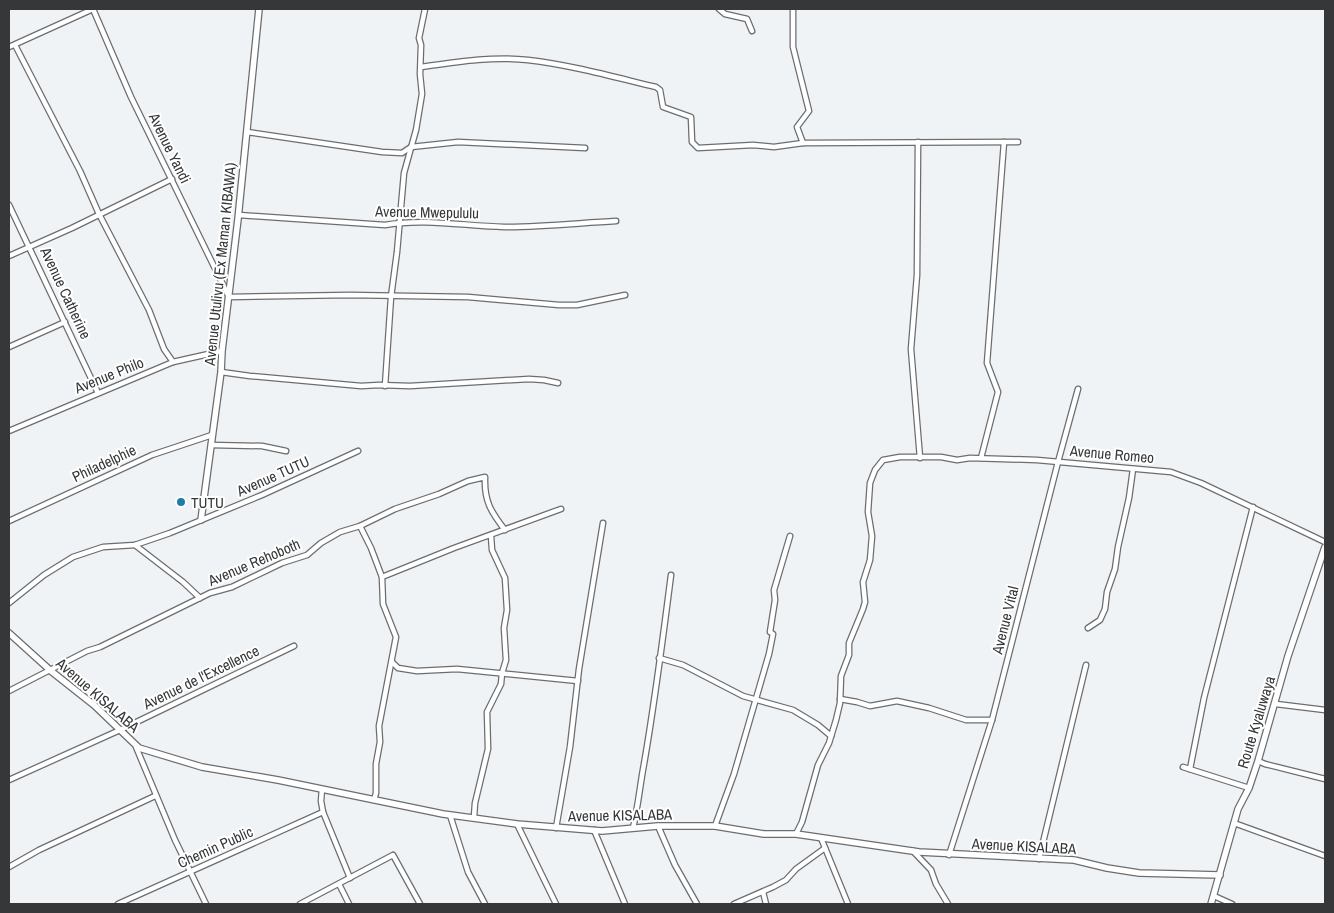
<svg xmlns="http://www.w3.org/2000/svg" width="1334" height="913" font-family="'Archivo Narrow',sans-serif">
<style>
.lines{fill:none;stroke-linecap:round;stroke-linejoin:round}
.minor-casing{stroke:#6b6e71;stroke-width:7}
.tertiary-casing{stroke:#6b6e71;stroke-width:8}
.minor{stroke:#fff;stroke-width:4.5}
.tertiary{stroke:#fff;stroke-width:5.5}
.poi-dot{fill:#207ba9;stroke:#fff;stroke-width:2}
.labels{text-anchor:middle;dominant-baseline:central;stroke-width:4;stroke-linejoin:round;paint-order:stroke}
.street-label{font-size:15px;fill:#363738;stroke:#fff}
.poi-label{font-size:15px;fill:#363738;stroke:#fff;text-anchor:start}
</style>
<rect width="100%" height="100%" fill="#eff3f5"/>
<g class="lines">
<defs>
<g id="minor">
<polyline points="93,9 131,97 229,297 350,295 468,297 559,305 577,305 625,295"/>
<polyline points="719,9 725,14 747,19 752,31"/>
<polyline points="793,9 793,47 809,111 797,127 803,143"/>
<polyline points="15,45 80,171 99,214 149,310 164,349 173,362"/>
<polyline points="9,47 93,9"/>
<path d="M421,67c35,-5 71,-11 107,-7 43,5 86,17 128,27l4,3 3,17 28,10 1,25 6,6 55,-3 21,2 29,-4 215,-1"/>
<polyline points="247,132 382,152 402,153 411,147 458,142 585,148"/>
<polyline points="918,142 917,275 911,349 920,458"/>
<polyline points="9,205 98,393"/>
<path d="M239,215l146,10c39,-7 79,1 119,2 37,0 75,-4 112,-6"/>
<polyline points="9,256 72,228 172,179"/>
<polyline points="9,347 65,322"/>
<polyline points="221,372 250,376 361,386 379,385 410,386 529,379 544,380 558,383"/>
<polyline points="385,386 391,297 397,252 404,173 416,130 422,94 420,74 421,45 419,38 425,9"/>
<polyline points="9,431 173,362 222,351"/>
<polyline points="211,445 262,446 286,451"/>
<polyline points="981,458 998,392 987,363 1004,142"/>
<polyline points="9,521 152,455 212,435"/>
<polyline points="360,526 371,548 382,577 383,604 396,637 379,726 380,742 376,764 376,793 374,800"/>
<polyline points="135,545 183,582 200,598"/>
<polyline points="382,577 454,548 561,509"/>
<polyline points="9,603 44,575 73,557 103,547 135,545 170,533 262,495 358,451"/>
<polyline points="1088,628 1100,620 1105,609 1107,592 1115,569 1118,547 1129,498 1133,469"/>
<polyline points="659,658 683,665 743,696 793,710 818,725 831,736"/>
<polyline points="392,662 398,668 417,671 457,669 578,681"/>
<path d="M9,691l78,-40 13,-4 110,-54 22,-6 50,-24 25,-8 14,-12 19,-11 20,-6 35,-17 44,-15 29,-13 17,-4c-1,24 6,35 20,53"/>
<polyline points="840,699 857,702 870,706 897,701 929,708 966,720 992,720"/>
<polyline points="1276,704 1325,710"/>
<polyline points="136,747 175,840 206,904"/>
<polyline points="1258,761 1265,764 1325,779"/>
<polyline points="1183,767 1249,788"/>
<polyline points="1190,769 1204,698 1253,507"/>
<polyline points="9,780 120,730 294,646"/>
<polyline points="322,789 321,801 323,812 350,878"/>
<polyline points="450,815 468,872 485,904"/>
<polyline points="474,817 475,803 488,749 487,712 501,684 502,673 506,660 504,628 507,610 505,578 492,550 491,536"/>
<polyline points="1234,823 1325,856"/>
<polyline points="517,824 556,904"/>
<polyline points="658,826 675,865 697,904"/>
<polyline points="715,826 734,774 769,654 773,634 770,632 775,600 774,590 790,536"/>
<polyline points="556,828 570,747 579,669 603,523"/>
<path d="M633,828c5,-21 7,-43 11,-64 11,-63 19,-126 27,-189"/>
<polyline points="594,830 625,904"/>
<polyline points="796,834 802,822 818,765 829,743 836,720 840,703 841,676 849,655 849,643 863,609 865,602 863,582 870,560 872,536 868,512 870,483 875,470 883,460 900,457 941,457 957,460 970,458 1037,460 1171,472 1201,483 1325,542"/>
<polyline points="821,838 848,904"/>
<polyline points="913,851 931,870 936,884 948,904"/>
<polyline points="949,855 992,720 1058,462 1078,389"/>
<polyline points="1039,859 1086,665"/>
<polyline points="9,867 39,850 155,796"/>
<polyline points="339,884 349,904"/>
<polyline points="763,892 766,904"/>
<polyline points="1214,896 1232,904"/>
<polyline points="118,904 323,812"/>
<polyline points="300,904 393,855 420,904"/>
<polyline points="734,904 773,887 786,880 796,869 825,848"/>
</g>
<g id="tertiary">
<polyline points="201,520 221,372 222,351 238,219 259,9"/>
<polyline points="9,633 51,671 94,705 139,748 202,767 278,780 443,814 517,824 602,831 658,826 715,826 764,834 796,834 919,852 1074,860 1107,868 1139,873 1220,875"/>
<polyline points="1211,904 1238,809 1249,788 1258,761 1288,656 1325,547"/>
</g>
</defs>
<use href="#minor" class="minor-casing"/>
<use href="#tertiary" class="tertiary-casing"/>
<use href="#minor" class="minor"/>
<use href="#tertiary" class="tertiary"/>
</g>
<circle class="poi-dot" cx="181" cy="502" r="5"/>
<g class="labels">
<g class="street-label">
<text transform="translate(170 148) rotate(64)">Avenue Yandi</text>
<text transform="translate(427 212) rotate(1)">Avenue Mwepululu</text>
<text transform="translate(220 264) rotate(-84)">Avenue Utulivu (Ex Maman KIBAWA)</text>
<text transform="translate(66 293) rotate(65)">Avenue Catherine</text>
<text transform="translate(109 375) rotate(-22)">Avenue Philo</text>
<text transform="translate(1112 454) rotate(5)">Avenue Romeo</text>
<text transform="translate(104 463) rotate(-25)">Philadelphie</text>
<text transform="translate(273 476) rotate(-24)">Avenue TUTU</text>
<text transform="translate(254 562) rotate(-23)">Avenue Rehoboth</text>
<text transform="translate(1005 620) rotate(-76)">Avenue Vital</text>
<text transform="translate(201 677) rotate(-26)">Avenue de l'Excellence</text>
<text transform="translate(98 695) rotate(41)">Avenue KISALABA</text>
<text transform="translate(1256 722) rotate(-73)">Route Kyaluwaya</text>
<text transform="translate(620 815) rotate(-1)">Avenue KISALABA</text>
<text transform="translate(1024 846) rotate(3)">Avenue KISALABA</text>
<text transform="translate(215 847) rotate(-24)">Chemin Public</text>
</g>
<g class="poi-label">
<text x="191" y="502">TUTU</text>
</g>
</g>
<rect width="1334" height="913" fill="none" stroke="#363738" stroke-width="20"/>
</svg>
